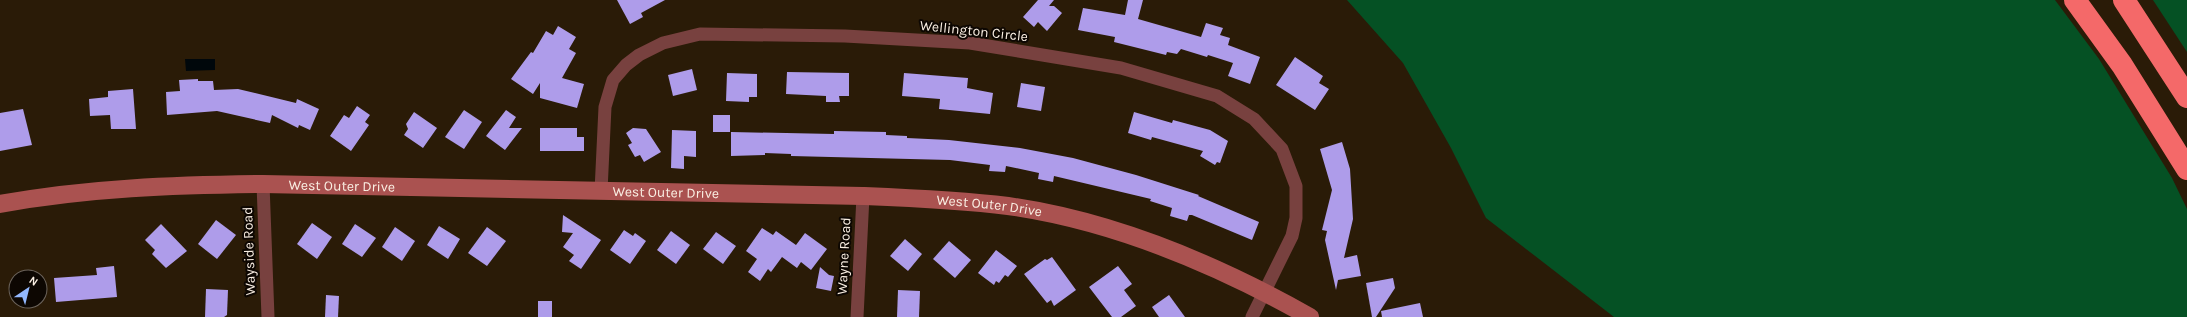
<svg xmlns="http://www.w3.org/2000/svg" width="2187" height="317" font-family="Karla,sans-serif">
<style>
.green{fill:#055124}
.water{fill:#00070b}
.building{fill:#ae9cea}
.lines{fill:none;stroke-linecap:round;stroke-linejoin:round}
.street{stroke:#78413f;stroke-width:13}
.secondary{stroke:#aa5250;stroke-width:18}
.highway{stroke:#f46969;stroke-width:22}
.labels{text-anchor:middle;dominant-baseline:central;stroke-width:4;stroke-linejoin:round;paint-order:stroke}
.street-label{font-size:14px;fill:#faefe3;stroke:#0d0702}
</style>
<rect width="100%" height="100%" fill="#2a1b07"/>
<g class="green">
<polygon points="1347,0 2055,0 2099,59 2172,178 2187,209 2187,317 1614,317 1486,218 1451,148 1403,63"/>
<polygon points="2153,0 2187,0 2187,52"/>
</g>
<polygon class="water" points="185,59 215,59 215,70 186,71"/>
<g class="building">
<polygon points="617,0 665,0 641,13 643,17 630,24"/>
<polygon points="1038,0 1054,0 1049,6 1054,6 1062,13 1047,31 1038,22 1034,27 1023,17"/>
<polygon points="1128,0 1143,0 1138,19 1201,37 1206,23 1223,28 1220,35 1230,38 1228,45 1260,57 1250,84 1228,76 1233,63 1208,55 1207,57 1181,49 1177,54 1167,52 1166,55 1114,42 1115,37 1078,30 1083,8 1125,15"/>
<polygon points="558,26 576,37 569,49 576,53 562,78 584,84 577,108 540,98 540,83 533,94 511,79 531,52 533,53 546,31 553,35"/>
<polygon points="1295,57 1323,76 1319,83 1329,89 1315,110 1276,85"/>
<polygon points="692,69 697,90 673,96 668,75"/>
<polygon points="787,72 849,73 849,96 839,96 840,102 826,102 826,96 786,94"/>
<polygon points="727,73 757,74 757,97 749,97 749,102 726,101"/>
<polygon points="904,73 968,78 967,88 993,93 990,114 939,109 940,99 902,96"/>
<polygon points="198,79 198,81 213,81 214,90 238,89 296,103 297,99 319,109 310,130 299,125 298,128 272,115 270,123 217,111 167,115 166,92 180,91 179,80"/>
<polygon points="1021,83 1045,87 1041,111 1017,107"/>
<polygon points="133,89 136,129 111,129 110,115 90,116 89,99 108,97 108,91"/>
<polygon points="357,106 370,115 365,122 369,125 351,151 330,136 344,115 349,118"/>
<polygon points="23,109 32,145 0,151 0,113"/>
<polygon points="464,110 482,122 464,149 445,137"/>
<polygon points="506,110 516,117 509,128 522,128 505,150 486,136"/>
<polygon points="414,112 437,128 423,148 404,135 408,129 406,124"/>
<polygon points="1134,112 1172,123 1173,120 1210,130 1228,141 1220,163 1217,162 1215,165 1200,156 1203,151 1152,137 1151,140 1128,133"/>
<rect x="713" y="115" width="17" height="17"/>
<polygon points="540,128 577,128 577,137 584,137 584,151 540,151"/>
<polygon points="633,128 646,129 661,152 644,162 640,155 635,157 628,145 632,143 626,133"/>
<polygon points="672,130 696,131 696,157 684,156 684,169 671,168"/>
<polygon points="834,131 886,132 886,135 907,136 907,138 949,140 1020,148 1073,158 1136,175 1199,195 1198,196 1259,222 1252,240 1192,215 1189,215 1187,221 1170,216 1172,208 1150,201 1151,199 1054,176 1053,182 1038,179 1039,173 1006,166 1005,172 989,171 990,165 950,160 791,156 791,154 765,153 765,155 731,156 731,132 834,134"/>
<polygon points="1342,142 1350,169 1353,219 1344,258 1357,255 1361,276 1338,280 1336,290 1325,240 1327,231 1322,230 1332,190 1320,149"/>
<polygon points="563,215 601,240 581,269 569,261 574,255 563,247 573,233 562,232"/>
<polygon points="216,220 236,235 217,259 198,244"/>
<polygon points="312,223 332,237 317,259 297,244"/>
<polygon points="161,224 187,251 166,268 152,254 155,250 145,240"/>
<polygon points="355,224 376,238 362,257 342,244"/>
<polygon points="439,226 460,239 448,259 427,245"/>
<polygon points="395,227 415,241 402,261 382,247"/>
<polygon points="487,227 506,241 487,266 468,253"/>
<polygon points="762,228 773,235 776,231 796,245 805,233 827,249 811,270 801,262 797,268 782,257 771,272 768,269 760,281 748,272 757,259 746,251"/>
<polygon points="624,230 633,236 635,233 646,241 630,264 610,250"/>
<polygon points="671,231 690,245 676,264 657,250"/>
<polygon points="716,232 736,246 723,264 703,249"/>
<polygon points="905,239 922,254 908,271 890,256"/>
<polygon points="949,241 971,260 955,278 933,259"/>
<polygon points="996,250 1017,266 1008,277 1005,275 999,283 996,281 994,285 978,273"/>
<polygon points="1052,257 1076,290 1054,306 1051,300 1047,303 1024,274 1045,259 1047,260"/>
<polygon points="114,266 117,297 56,302 54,278 97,275 96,268"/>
<polygon points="1118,266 1132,284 1124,290 1136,306 1121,317 1112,317 1089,287"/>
<polygon points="820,267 829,275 834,276 831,291 816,288"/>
<polygon points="1393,278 1395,288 1376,317 1372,317 1366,283"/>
<polygon points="206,289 228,290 227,315 224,317 205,317"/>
<polygon points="898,290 920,291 919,317 897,317"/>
<polygon points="326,295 339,296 338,317 325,317"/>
<polygon points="1169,295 1185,317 1159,317 1152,307"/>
<rect x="538" y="301" width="14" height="16"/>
<polygon points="1420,303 1423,317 1382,317 1381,311"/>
</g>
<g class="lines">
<g class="street">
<polyline points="263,184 268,317"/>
<polyline points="601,191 605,107 613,80 626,65 639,55 663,43 700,34 845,36 970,43 1121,68 1217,96 1254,119 1282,149 1296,186 1296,218 1292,236 1252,317"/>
<polyline points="857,317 863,196"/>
</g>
<path class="secondary" id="s1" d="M0,204c87,-16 175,-19 263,-20l600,12c48,2 97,4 145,10 107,15 208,58 302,111"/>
<g class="highway">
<polyline points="2075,0 2122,65 2187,169"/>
<polyline points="2124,0 2187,97"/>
</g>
</g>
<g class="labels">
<g class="street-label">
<text transform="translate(974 31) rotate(6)">Wellington Circle</text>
<text stroke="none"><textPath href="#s1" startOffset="343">West Outer Drive</textPath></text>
<text stroke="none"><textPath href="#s1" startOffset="667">West Outer Drive</textPath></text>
<text stroke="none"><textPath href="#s1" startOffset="991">West Outer Drive</textPath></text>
<text transform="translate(249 251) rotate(-92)">Wayside Road</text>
<text transform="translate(844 256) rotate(-87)">Wayne Road</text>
</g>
</g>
<g transform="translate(28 289) rotate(35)"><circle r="19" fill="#0d0702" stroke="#6c645c"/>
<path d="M0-3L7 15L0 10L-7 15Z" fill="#92b7fd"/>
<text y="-6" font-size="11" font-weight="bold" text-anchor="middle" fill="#faefe3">N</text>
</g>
</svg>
